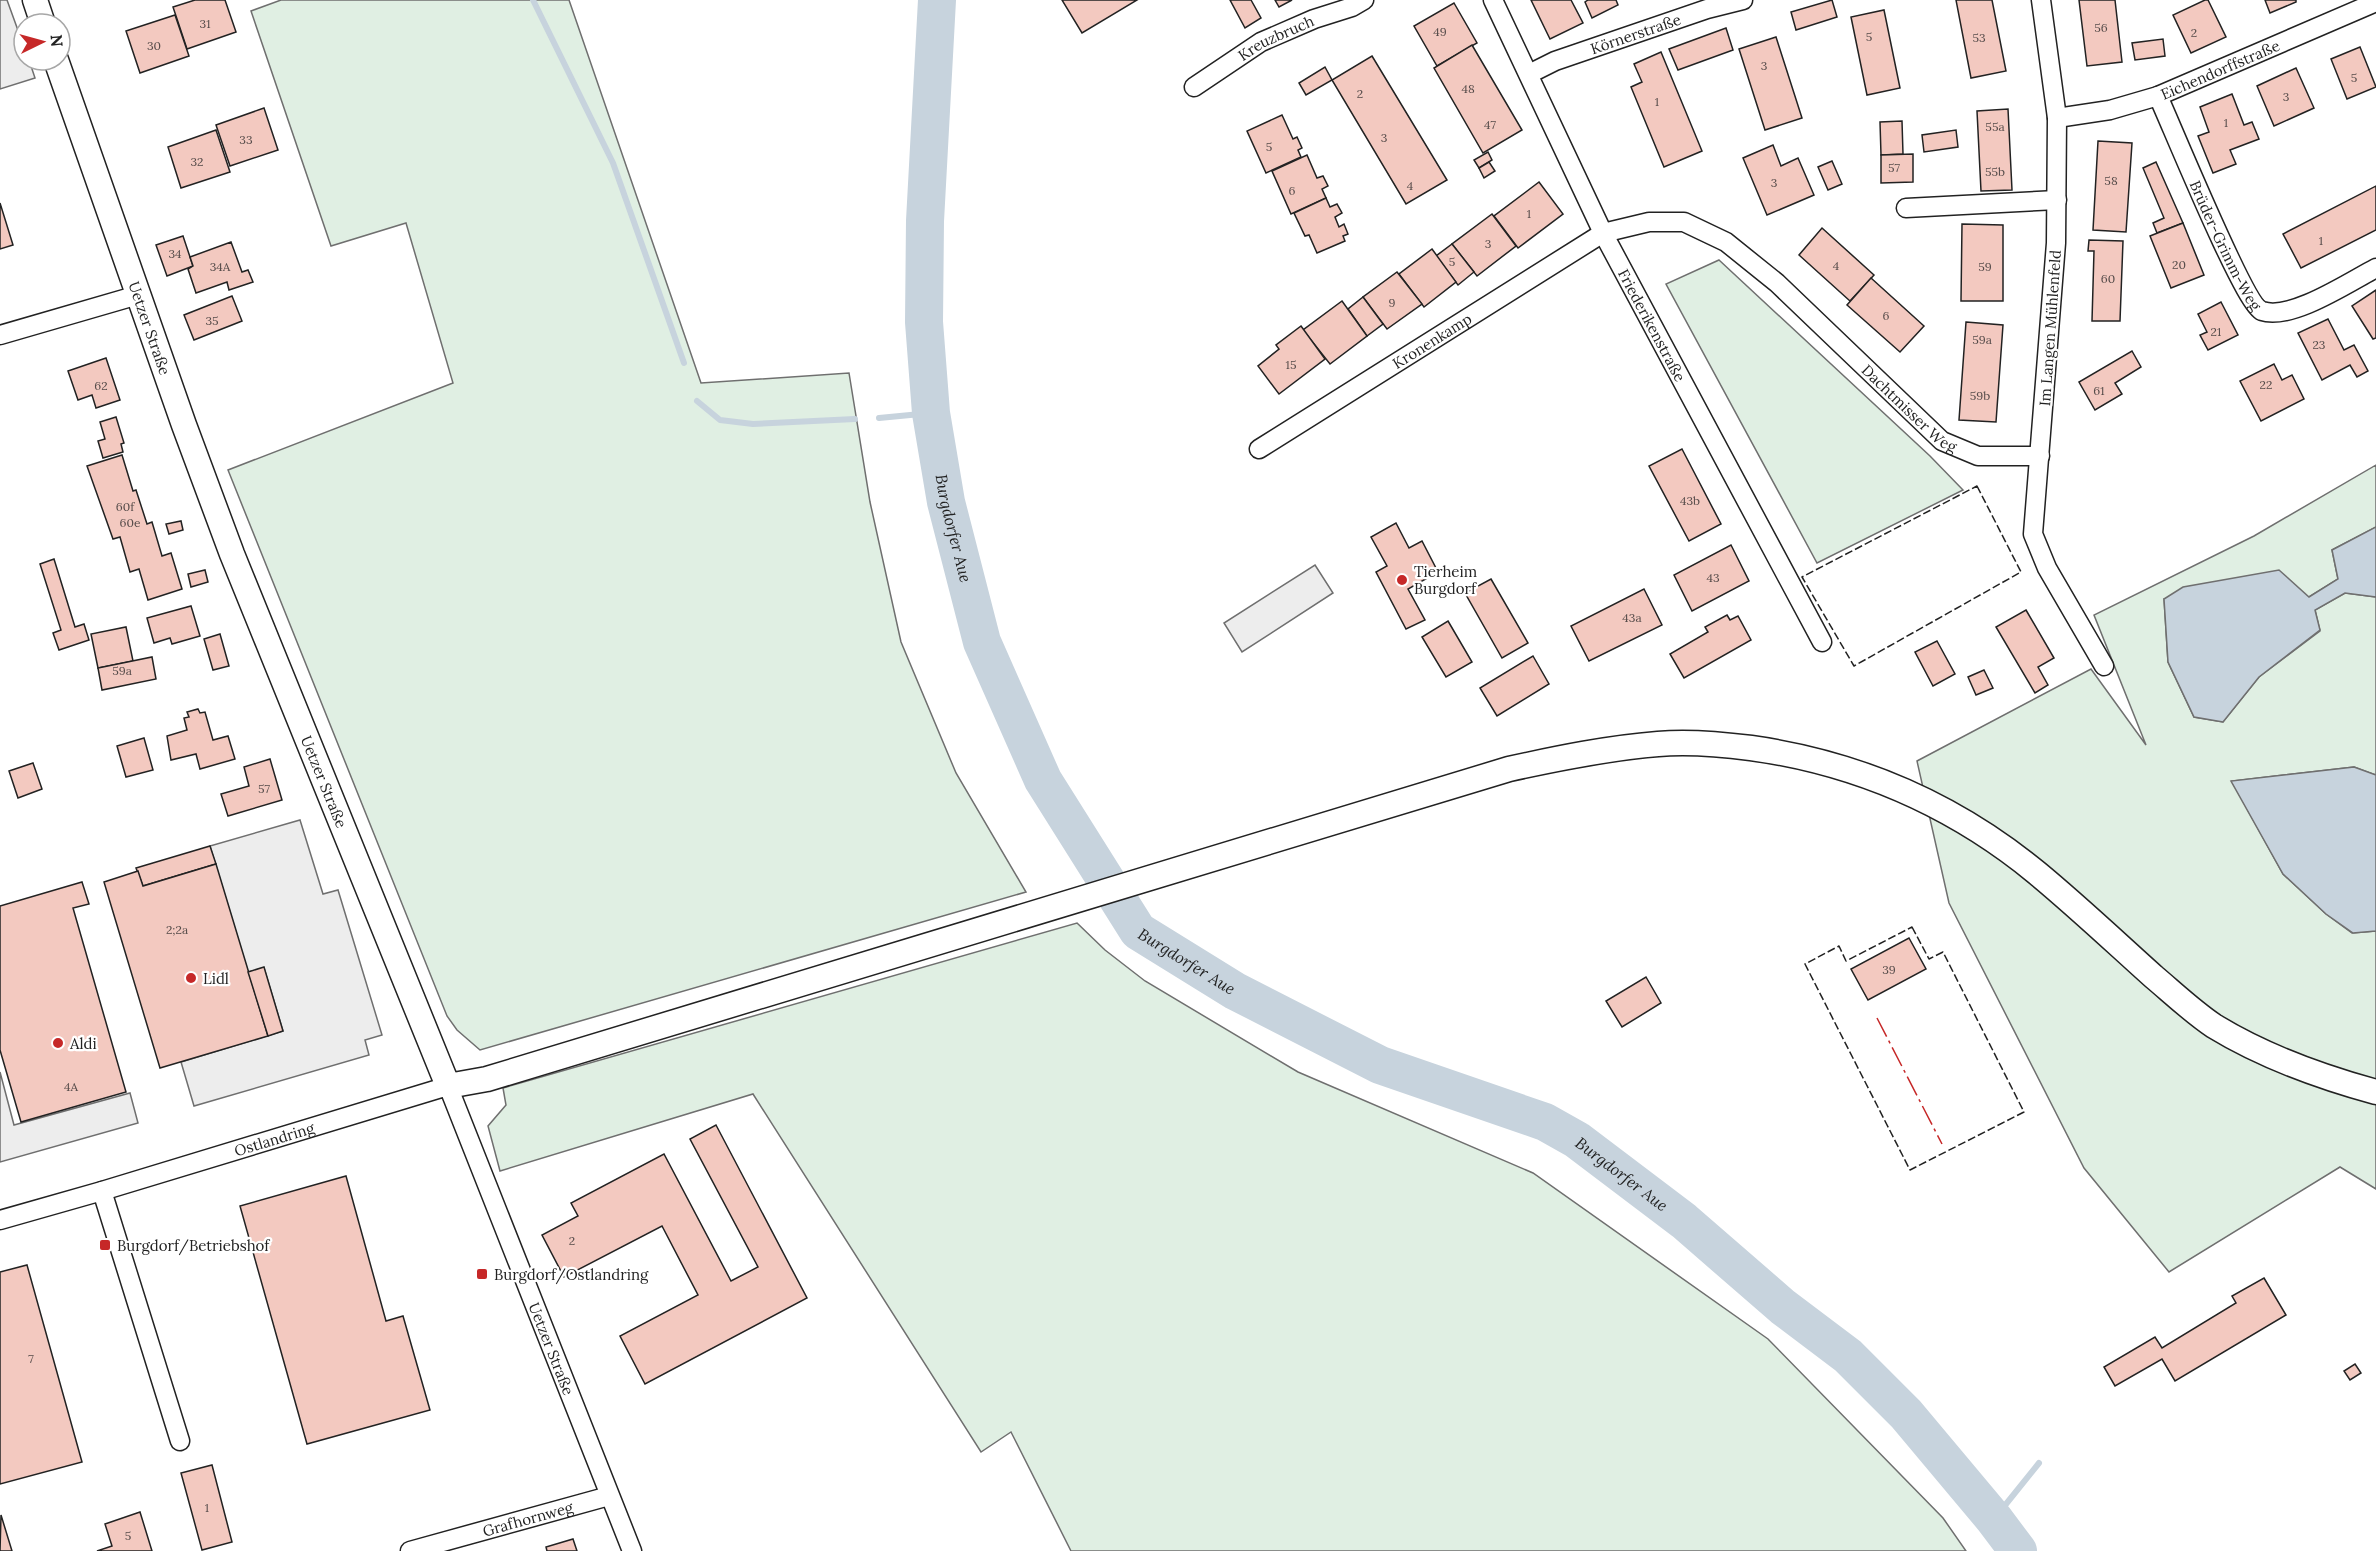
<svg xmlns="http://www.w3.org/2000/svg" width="2376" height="1551" font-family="Lora,serif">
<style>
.green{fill:#e0efe3;stroke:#6f6f6f;stroke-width:1.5}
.parking{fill:#ededed;stroke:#6f6f6f;stroke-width:1.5}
.water{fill:#c7d3dd;stroke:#6f6f6f;stroke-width:1.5}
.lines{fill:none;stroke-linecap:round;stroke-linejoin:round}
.stream{stroke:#c7d3dd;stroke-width:6}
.river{stroke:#c7d3dd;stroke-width:38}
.building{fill:#f3c9c0;stroke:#222;stroke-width:1.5}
.minor-casing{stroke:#222;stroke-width:21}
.tertiary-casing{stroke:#222;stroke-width:27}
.minor{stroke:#fff;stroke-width:18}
.tertiary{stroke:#fff;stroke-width:24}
.fence{stroke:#222;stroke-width:1.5;stroke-dasharray:8 3;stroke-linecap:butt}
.power{stroke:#c62828;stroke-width:1.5;stroke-dasharray:21 4.5 3 4.5;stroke-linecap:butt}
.poi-dot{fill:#c62828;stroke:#fff;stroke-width:2}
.labels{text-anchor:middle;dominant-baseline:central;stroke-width:4.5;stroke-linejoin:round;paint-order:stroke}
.number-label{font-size:12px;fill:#564c4a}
.street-label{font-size:15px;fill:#222;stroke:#fff}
.poi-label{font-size:15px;fill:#222;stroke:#fff;text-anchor:start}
.water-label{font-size:16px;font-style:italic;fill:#222;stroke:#fff}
</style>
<rect width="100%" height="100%" fill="#fff"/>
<g class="green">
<polygon points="281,0 569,0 701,383 849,373 870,502 901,642 956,773 1026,892 480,1050 457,1030 447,1016 228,470 453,383 406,223 331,246 251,11"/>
<polygon points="1719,260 1930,456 1963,490 1817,563 1666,284"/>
<polygon points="2376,465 2376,527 2332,550 2338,579 2309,597 2164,599 2168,662 2194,717 2223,722 2259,677 2320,631 2315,610 2345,593 2376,597 2376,775 2354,767 2232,781 2283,874 2326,914 2352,933 2376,931 2376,1189 2340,1167 2169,1272 2084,1168 1949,903 1917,761 2091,669 2146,745 2094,615 2254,536"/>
<polygon points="1077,923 1105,950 1145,981 1298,1072 1533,1173 1768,1339 1943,1518 1966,1551 1071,1551 1011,1432 981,1452 753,1094 500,1171 488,1126 506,1105 503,1088"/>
</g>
<g class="parking">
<polygon points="0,0 7,0 24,47 24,60 29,60 35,78 0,89"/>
<polygon points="1315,565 1333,593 1242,652 1224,623"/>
<polygon points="300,820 323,894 338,890 382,1035 365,1040 369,1055 194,1106 181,1062 283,1031 264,968 248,972 210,846"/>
<polygon points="0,1072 14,1125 130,1093 138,1123 0,1162"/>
</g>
<g class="water">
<polygon points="2376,527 2376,597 2345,593 2315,610 2320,630 2259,677 2223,722 2194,717 2168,662 2164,599 2183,587 2279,570 2309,597 2338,579 2332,550"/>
<polygon points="2354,767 2376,775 2376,931 2353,933 2326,914 2283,874 2231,781"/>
</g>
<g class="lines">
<g class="stream">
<polyline points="533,0 613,163 684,363"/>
<polyline points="697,401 720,420 753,424 855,419"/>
<polyline points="879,418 931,413"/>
<polyline points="1994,1519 2039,1463"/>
</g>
<path class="river" id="s1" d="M937,0l-12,221 -1,101 7,91 15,89 36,140 61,138 95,151 97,60 145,74 165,57 32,18 107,81 99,86 65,49 58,58 88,105 24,32"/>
</g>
<g class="building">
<polygon points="195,0 225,0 236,32 187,49 173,7"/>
<polygon points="1062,0 1137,0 1082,33"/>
<polygon points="1230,0 1251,0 1261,18 1245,28"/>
<polygon points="1275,0 1292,0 1279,7"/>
<polygon points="1531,0 1571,0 1583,23 1550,39"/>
<polygon points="1588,0 1616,0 1618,5 1592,18 1585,2"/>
<polygon points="1832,0 1837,17 1796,30 1791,12"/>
<polygon points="1956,0 1992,0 2006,71 1971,78"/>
<polygon points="2079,0 2115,0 2122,62 2087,66"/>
<polygon points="2205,0 2208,0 2226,37 2191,53 2173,15"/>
<polygon points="2265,0 2296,0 2296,2 2270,13"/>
<polygon points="1454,3 1477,43 1437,66 1414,26"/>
<polygon points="1884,10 1900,88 1867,95 1851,17"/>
<polygon points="175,15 189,56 140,73 126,31"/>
<polygon points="1726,28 1733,50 1678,70 1669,49"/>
<polygon points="1776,37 1802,118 1765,130 1739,49"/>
<polygon points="2163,39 2165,56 2135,60 2132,43"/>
<polygon points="1472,45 1522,130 1483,153 1434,68"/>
<polygon points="2360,47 2376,87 2347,99 2331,59"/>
<polygon points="1661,52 1702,151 1664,167 1631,87 1642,82 1634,64"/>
<polygon points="1372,56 1447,180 1406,204 1332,80"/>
<polygon points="1325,67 1332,80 1306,95 1299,83"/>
<polygon points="2296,68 2314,108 2274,126 2257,86"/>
<polygon points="2232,94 2244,125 2252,122 2259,139 2230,150 2236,164 2213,173 2198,136 2209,132 2200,107"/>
<polygon points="264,108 278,150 230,166 216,125"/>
<polygon points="2008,109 2012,190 1981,191 1977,111"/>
<polygon points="1282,115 1293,139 1297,137 1302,148 1298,150 1301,157 1266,173 1247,131"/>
<polygon points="1902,121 1903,154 1881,155 1880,122"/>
<polygon points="216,130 230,172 181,188 168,147"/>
<polygon points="1956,130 1958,147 1924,152 1922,135"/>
<polygon points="2098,141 2132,143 2126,232 2093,230"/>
<polygon points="1773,145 1781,166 1798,158 1814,195 1767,215 1743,158"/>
<polygon points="1488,152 1492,160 1479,168 1474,160"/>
<polygon points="1913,154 1913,182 1881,183 1881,155"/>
<polygon points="1307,155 1317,178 1323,176 1328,186 1322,189 1326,198 1291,214 1272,171"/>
<polygon points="1832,161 1842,184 1828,190 1818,167"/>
<polygon points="1489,162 1495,171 1484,178 1479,168"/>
<polygon points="2156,162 2183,223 2157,233 2153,223 2164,218 2143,168"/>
<polygon points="1539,182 1563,214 1518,248 1494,216"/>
<polygon points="2376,186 2376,230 2301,268 2283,234"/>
<polygon points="1326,198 1330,207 1337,204 1342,213 1335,217 1339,227 1344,224 1348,234 1343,236 1345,241 1317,253 1309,235 1305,236 1294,213"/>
<polygon points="0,203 13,245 0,249"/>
<polygon points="1492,214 1516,246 1477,276 1452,244"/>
<polygon points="2183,223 2204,275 2171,288 2150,236"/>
<polygon points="1962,224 2003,225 2003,301 1961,301"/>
<polygon points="1822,228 1874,275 1850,301 1799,255"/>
<polygon points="183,236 193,266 167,276 156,245"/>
<polygon points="2089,240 2123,241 2120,321 2092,321 2094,251 2088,251"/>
<polygon points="231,242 242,272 248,270 253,282 229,290 227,282 196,293 188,269 193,266 190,257"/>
<polygon points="1452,244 1474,272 1458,285 1436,256"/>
<polygon points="1432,249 1456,282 1424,307 1399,274"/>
<polygon points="1397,272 1422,304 1387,329 1363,297"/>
<polygon points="1871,278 1924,326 1900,352 1847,305"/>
<polygon points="2376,290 2376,338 2373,339 2352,306"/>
<polygon points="232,296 242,321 194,340 184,315"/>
<polygon points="1363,297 1383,324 1367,336 1348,309"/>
<polygon points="1342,301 1367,336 1330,364 1303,330"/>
<polygon points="2221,302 2238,335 2208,350 2200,335 2207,332 2198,314"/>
<polygon points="2328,319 2344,350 2354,345 2368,371 2357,377 2350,365 2322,380 2298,333"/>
<polygon points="1966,322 2003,325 1996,422 1959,420"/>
<polygon points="1301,326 1325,359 1279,394 1258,366 1279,349 1276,345"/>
<polygon points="2132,351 2141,367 2115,383 2122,394 2095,410 2079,382"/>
<polygon points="106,358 120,400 96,408 92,395 78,400 68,371"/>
<polygon points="2274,364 2282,380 2292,375 2304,399 2261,421 2240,381"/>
<polygon points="116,417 124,443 121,444 123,452 103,458 98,441 105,439 100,422"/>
<polygon points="1682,449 1721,524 1689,541 1649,466"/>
<polygon points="122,455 133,491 136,490 147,524 152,522 162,556 171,553 182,589 148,600 139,569 130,572 120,537 113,539 87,466"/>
<polygon points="181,521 183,530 169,534 166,524"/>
<polygon points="1396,523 1409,548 1422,541 1438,572 1408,589 1425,620 1406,629 1376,572 1387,566 1371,537"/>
<polygon points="1731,545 1749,581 1692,611 1674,575"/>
<polygon points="54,559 75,627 84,624 89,640 59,650 53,633 61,630 40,564"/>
<polygon points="205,570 208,582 191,587 188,574"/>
<polygon points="1491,579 1528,643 1502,658 1465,593"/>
<polygon points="1644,589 1662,625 1589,661 1571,626"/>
<polygon points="191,606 200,636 172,644 170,638 154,643 147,618"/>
<polygon points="2026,610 2054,658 2038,667 2048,685 2035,693 1996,627"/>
<polygon points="1727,615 1730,620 1738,616 1751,640 1684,678 1670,654 1708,632 1705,627"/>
<polygon points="1448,621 1472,662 1446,677 1422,637"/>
<polygon points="126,627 133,661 98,668 91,634"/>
<polygon points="220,634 229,666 213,670 204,639"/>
<polygon points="1937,641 1955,674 1933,686 1915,652"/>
<polygon points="1533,656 1549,684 1497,716 1480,688"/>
<polygon points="152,657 156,679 102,690 98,668"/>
<polygon points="1984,670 1993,688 1976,695 1968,677"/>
<polygon points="198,709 200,713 205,712 213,740 228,736 235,759 200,769 196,754 171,760 167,736 187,730 184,718 189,717 187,712"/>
<polygon points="144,738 153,770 126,777 117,746"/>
<polygon points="270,759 282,800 228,816 221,794 249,786 244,767"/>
<polygon points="33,763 42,789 18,798 9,771"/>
<polygon points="210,846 216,864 143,886 136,868"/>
<polygon points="216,864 268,1036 160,1068 104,882 138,871 143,886"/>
<polygon points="82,882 89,904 73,908 126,1092 21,1122 0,1050 0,906"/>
<polygon points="1909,938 1926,969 1868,1000 1851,969"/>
<polygon points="264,967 283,1031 268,1036 248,972"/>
<polygon points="1646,977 1661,1003 1622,1027 1606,1001"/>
<polygon points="716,1125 807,1298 645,1384 620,1336 698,1295 662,1226 564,1277 542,1235 578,1216 571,1203 664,1154 731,1281 758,1267 690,1139"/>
<polygon points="346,1176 386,1321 403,1316 430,1410 307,1444 240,1206"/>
<polygon points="27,1265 82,1462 0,1484 0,1272"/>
<polygon points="2264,1278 2286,1315 2175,1381 2162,1359 2115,1386 2104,1367 2155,1337 2162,1348 2236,1303 2232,1296"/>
<polygon points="2355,1364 2361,1373 2350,1380 2344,1371"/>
<polygon points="212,1465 232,1542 202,1550 181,1473"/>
<polygon points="140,1512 152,1551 97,1551 112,1546 105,1524"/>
<polygon points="1,1515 12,1551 0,1551"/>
<polygon points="573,1539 577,1551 547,1551 546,1547"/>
</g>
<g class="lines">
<defs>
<g id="minor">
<path id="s2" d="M1493,0l110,233 219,409"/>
<polyline points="2041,0 2057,118 2056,243 2033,534 2047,568 2104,666"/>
<path id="s3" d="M1529,74l26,-13 152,-52 36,-9"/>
<path id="s4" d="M1194,87l67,-45 53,-23 38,-12 12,-7"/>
<path id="s5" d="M2158,96c13,28 86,208 104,215 29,10 87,-29 114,-43"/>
<path id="s6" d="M2057,118l53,-8 48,-14 218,-94"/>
<polyline points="1906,208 2057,200"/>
<polyline points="0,335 138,295"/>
<path id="s7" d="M1259,449l344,-216 46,-11h35l42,20 51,41 165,158 36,15h62"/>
<polyline points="102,1191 180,1441"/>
<path id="s8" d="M0,1220l102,-29 346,-105 184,465"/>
<path id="s9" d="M410,1551l199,-55"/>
</g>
<g id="tertiary">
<polyline points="35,0 43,24"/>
<path id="s10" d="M56,60l128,365 48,129 216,532 39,-7 1022,-310c50,-11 99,-21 149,-25 31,-3 62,0 93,4 107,15 202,56 286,125 40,33 78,69 117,104 19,16 39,35 60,49 49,30 107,51 162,66"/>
</g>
</defs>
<use href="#minor" class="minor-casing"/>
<use href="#tertiary" class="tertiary-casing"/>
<use href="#minor" class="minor"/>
<use href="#tertiary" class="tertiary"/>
<g class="fence">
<polygon points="1977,486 2021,572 1854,666 1802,577"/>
<polygon points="1912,927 1929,959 1943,952 2024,1112 1910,1170 1805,964 1839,946 1846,961"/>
</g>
<polyline class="power" points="1877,1018 1942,1144"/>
</g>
<g class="poi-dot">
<circle cx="1402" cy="580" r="6"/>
<circle cx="191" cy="978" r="6"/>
<circle cx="58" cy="1043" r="6"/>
<rect x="99" y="1239" width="12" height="12" rx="3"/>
<rect x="476" y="1268" width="12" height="12" rx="3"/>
</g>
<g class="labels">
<g class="number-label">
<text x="205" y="23">31</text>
<text x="2101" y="27">56</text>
<text x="1440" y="31">49</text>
<text x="2194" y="32">2</text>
<text x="1869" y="36">5</text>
<text x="1979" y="37">53</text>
<text x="154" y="45">30</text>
<text x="1764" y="65">3</text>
<text x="2354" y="77">5</text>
<text x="1468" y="88">48</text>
<text x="1360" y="93">2</text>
<text x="2286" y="96">3</text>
<text x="1657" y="101">1</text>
<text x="2226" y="122">1</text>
<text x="1490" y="124">47</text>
<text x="1995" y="126">55a</text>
<text x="1384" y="137">3</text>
<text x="246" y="139">33</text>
<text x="1269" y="146">5</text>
<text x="197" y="161">32</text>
<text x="1894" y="167">57</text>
<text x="1995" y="171">55b</text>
<text x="2111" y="180">58</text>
<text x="1774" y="182">3</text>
<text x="1410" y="185">4</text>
<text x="1292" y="190">6</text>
<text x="1529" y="213">1</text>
<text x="2321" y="240">1</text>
<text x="1488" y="243">3</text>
<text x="175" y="253">34</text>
<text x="1452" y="261">5</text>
<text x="2179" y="264">20</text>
<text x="1836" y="265">4</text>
<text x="220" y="266">34A</text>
<text x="1985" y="266">59</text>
<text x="2108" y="278">60</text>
<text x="1392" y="302">9</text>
<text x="1886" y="315">6</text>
<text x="212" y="320">35</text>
<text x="2216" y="331">21</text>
<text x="1982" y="339">59a</text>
<text x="2319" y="344">23</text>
<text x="1291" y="364">15</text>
<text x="2266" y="384">22</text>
<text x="101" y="385">62</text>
<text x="2099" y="390">61</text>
<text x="1980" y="395">59b</text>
<text x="1690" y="500">43b</text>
<text x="125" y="506">60f</text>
<text x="130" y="522">60e</text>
<text x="1713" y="577">43</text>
<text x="1632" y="617">43a</text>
<text x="122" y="670">59a</text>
<text x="264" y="788">57</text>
<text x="177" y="929">2;2a</text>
<text x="1889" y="969">39</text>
<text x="71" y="1086">4A</text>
<text x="572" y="1240">2</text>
<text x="31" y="1358">7</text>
<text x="207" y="1507">1</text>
<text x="128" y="1535">5</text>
</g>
<g class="street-label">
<text stroke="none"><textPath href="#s3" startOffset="114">Körnerstraße</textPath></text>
<text stroke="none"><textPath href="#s4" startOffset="96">Kreuzbruch</textPath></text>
<text stroke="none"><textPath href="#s6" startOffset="171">Eichendorffstraße</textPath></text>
<text stroke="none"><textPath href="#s5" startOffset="164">Brüder-Grimm-Weg</textPath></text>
<text stroke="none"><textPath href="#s2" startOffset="362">Friederikenstraße</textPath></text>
<text stroke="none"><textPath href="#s10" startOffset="284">Uetzer Straße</textPath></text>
<text transform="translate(2050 328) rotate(-86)">Im Langen Mühlenfeld</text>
<text stroke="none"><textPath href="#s7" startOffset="204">Kronenkamp</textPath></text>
<text stroke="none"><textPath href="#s7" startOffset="783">Dachtmisser Weg</textPath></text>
<text stroke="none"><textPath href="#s10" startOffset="770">Uetzer Straße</textPath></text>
<text stroke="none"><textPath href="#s8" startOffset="286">Ostlandring</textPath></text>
<text stroke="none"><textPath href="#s8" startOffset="750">Uetzer Straße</textPath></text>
<text stroke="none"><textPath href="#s9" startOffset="122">Grafhornweg</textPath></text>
</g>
<g class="poi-label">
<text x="1414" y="571">Tierheim<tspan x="1414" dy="17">Burgdorf</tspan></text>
<text x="203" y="978">Lidl</text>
<text x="70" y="1043">Aldi</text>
<text x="117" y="1245">Burgdorf/Betriebshof</text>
<text x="494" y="1274">Burgdorf/Ostlandring</text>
</g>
<g class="water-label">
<text stroke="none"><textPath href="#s1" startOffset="531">Burgdorfer Aue</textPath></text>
<text stroke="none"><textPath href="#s1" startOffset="1035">Burgdorfer Aue</textPath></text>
<text stroke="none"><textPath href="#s1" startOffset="1522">Burgdorfer Aue</textPath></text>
</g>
</g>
<g transform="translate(42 42) rotate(85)"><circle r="28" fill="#ffffff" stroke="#a7a7a7" stroke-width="1.5"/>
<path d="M0-4.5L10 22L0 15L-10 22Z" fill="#c62828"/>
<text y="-9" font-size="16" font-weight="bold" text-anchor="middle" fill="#222222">N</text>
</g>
</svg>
